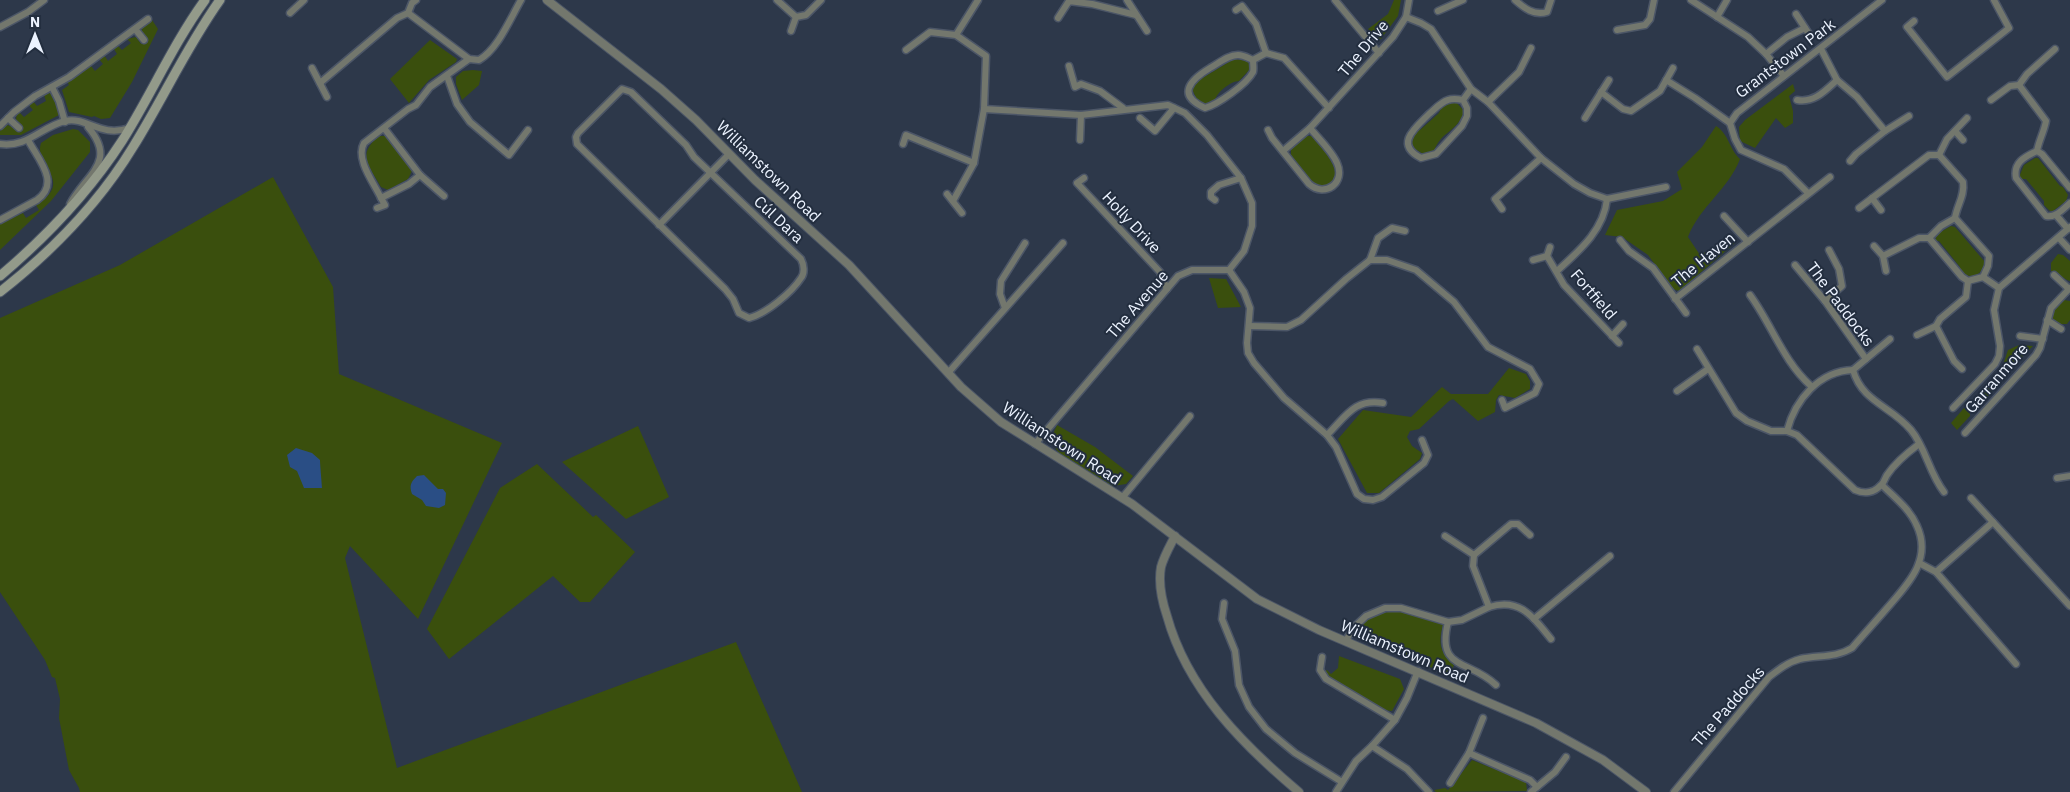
<svg xmlns="http://www.w3.org/2000/svg" width="2070" height="792" font-family="'IBM Plex Sans',sans-serif">
<style>
.green{fill:#3a4f0d}
.water{fill:#2a4e85}
.lines{fill:none;stroke-linecap:round;stroke-linejoin:round}
.minor-casing{stroke:#4c5667;stroke-width:9}
.tertiary-casing{stroke:#4c5667;stroke-width:10}
.secondary-casing{stroke:#4c5667;stroke-width:11}
.minor{stroke:#73776d;stroke-width:6}
.tertiary{stroke:#73776d;stroke-width:8}
.secondary{stroke:#939a8a;stroke-width:9}
.labels{text-anchor:middle;dominant-baseline:central;stroke-width:4;stroke-linejoin:round;paint-order:stroke}
.street-label{font-size:16px;fill:#ecf3ff;stroke:#232e3f}
</style>
<rect width="100%" height="100%" fill="#2d384a"/>
<g class="green">
<polygon points="1394,0 1401,0 1398,16 1381,39 1377,39 1368,29 1388,14"/>
<polygon points="152,20 158,29 132,82 110,118 101,119 94,116 92,117 69,112 62,90 69,85 67,81 91,66 95,71 103,64 99,59 104,55 108,61 117,54 114,49 118,46 122,50 131,43 127,39 136,37 141,44 147,40 142,32 142,28"/>
<polygon points="430,40 457,59 456,62 429,80 409,103 390,79"/>
<path d="M1234,59l14,2 2,8 -11,12c-8,0 -22,11 -24,19l-10,4 -7,-2 -6,-13 2,-6z"/>
<polygon points="473,70 482,71 479,85 462,100 456,84 456,77 463,71"/>
<polygon points="1793,84 1795,91 1789,96 1793,111 1793,123 1785,128 1776,118 1755,148 1740,141 1739,127 1745,120"/>
<polygon points="50,93 57,106 59,115 21,135 0,135 0,131 7,125 13,127 17,131 21,127 16,119 17,114 19,112 24,117 33,110 28,104 33,101 37,106 46,101 44,95"/>
<path d="M1456,102l8,9c-6,21 -23,20 -30,40l-9,4 -10,-6 -4,-7 2,-8 5,-4h2l19,-17c3,-8 9,-10 17,-11z"/>
<path d="M1716,126c13,8 13,23 24,33 -12,31 -40,47 -52,78l12,18 31,-16 5,3 -57,49 -6,-2 -25,-34 -26,-18 -17,-2 12,-25 46,-9 19,-12 -5,-17 25,-25z"/>
<path d="M73,129l5,1 12,12v10l-39,49 -51,49v-26l23,-11 3,5 13,-8 -3,-5c40,-24 -3,-39 5,-62l12,-8z"/>
<path d="M379,136h6l2,2 25,33 -4,8 -20,11 -7,-3c-12,-22 -25,-32 -2,-51z"/>
<path d="M1307,136h5c7,9 37,39 16,49 -4,2 -11,0 -15,-2 -8,-7 -15,-19 -22,-28v-6z"/>
<polygon points="2035,158 2038,158 2060,186 2063,187 2068,195 2066,201 2053,211 2050,211 2044,205 2044,201 2026,179 2022,179 2019,177 2024,165"/>
<polygon points="273,177 333,287 339,374 502,443 418,619 350,546 345,558 397,768 736,642 802,792 80,792 79,788 69,770 59,718 60,699 55,678 52,677 45,660 0,592 0,318 120,265"/>
<path d="M1951,226l4,1 30,35c-3,14 -14,18 -25,10v-5l-21,-26h-5l5,-8z"/>
<path d="M2058,254l5,1 7,6v20c-8,-2 -11,-9 -19,-10v-8z"/>
<polygon points="1209,278 1226,279 1241,307 1218,308"/>
<polygon points="2064,300 2070,301 2070,320 2067,324 2059,324 2051,318 2053,310"/>
<polygon points="2019,345 2033,346 2009,370 1981,405 1974,400 1990,382 1992,384 1998,378 1996,375 2002,368 2008,350"/>
<polygon points="1509,368 1526,374 1530,381 1530,389 1515,398 1499,395 1496,400 1495,412 1478,421 1453,399 1449,401 1419,429 1410,431 1407,437 1412,446 1422,453 1420,459 1379,493 1367,493 1338,439 1363,410 1411,417 1442,387 1451,394 1488,394"/>
<polygon points="1964,408 1970,414 1970,416 1957,430 1951,423"/>
<polygon points="1057,425 1095,447 1133,476 1126,484 1113,486 1059,453 1050,441"/>
<polygon points="638,426 669,497 626,519 562,462"/>
<polygon points="537,464 593,517 596,515 635,552 590,602 580,602 553,576 449,659 427,629 500,488"/>
<path d="M1392,611l11,1 40,13c-5,18 -3,28 11,40l-5,10 -88,-37c0,-3 -2,-6 -2,-9 1,-10 25,-16 33,-18z"/>
<polygon points="1339,656 1400,679 1404,689 1392,711 1384,710 1330,678 1324,672 1327,670 1331,674 1338,668"/>
<polygon points="1472,760 1526,782 1527,791 1436,792 1434,790 1445,788 1448,790"/>
</g>
<g class="water">
<path d="M296,448l16,5 8,7c0,5 2,24 2,28h-18l-7,-17 -7,-4 -3,-12z"/>
<path d="M424,475l14,14h5l3,4 -1,12 -6,3 -13,-2 -4,-6 -10,-6c-3,-9 -1,-12 5,-18z"/>
</g>
<g class="lines">
<defs>
<g id="minor">
<polyline points="777,0 796,17"/>
<polyline points="1127,0 1147,31"/>
<polyline points="1335,0 1379,53"/>
<path d="M1515,0c9,8 19,16 32,12l4,-12"/>
<polyline points="1691,0 1748,37 1766,54 1784,76"/>
<polyline points="1236,10 1242,6 1256,24 1266,53"/>
<polyline points="1438,11 1463,0"/>
<polyline points="290,13 304,0"/>
<path d="M408,13l61,46 10,1c19,-11 31,-41 42,-60"/>
<polyline points="1796,14 1809,34"/>
<polyline points="1406,17 1421,23 1431,29 1471,89 1488,102 1541,158 1574,184 1590,193 1607,199 1666,187"/>
<polyline points="1717,17 1727,0"/>
<polyline points="1058,18 1069,1 1092,4 1136,15"/>
<polyline points="1914,21 1907,27 1947,77 2009,28 1994,0"/>
<polyline points="0,27 28,12 44,0"/>
<polyline points="135,29 144,40"/>
<polyline points="1617,30 1645,25 1650,19 1654,0"/>
<polyline points="791,31 796,17 806,15 821,0"/>
<polyline points="956,35 978,0"/>
<polyline points="1821,49 1837,80 1857,97 1885,131 1856,154 1850,161"/>
<polyline points="906,50 930,32 956,35 986,56 984,109 974,163 953,201"/>
<polyline points="1766,54 1787,37 1805,28"/>
<path d="M1253,60c0,4 1,9 0,12 -6,12 -36,33 -48,36 -29,-13 -15,-28 5,-40 9,-5 18,-13 28,-13 6,0 10,3 15,5l13,-7 18,5 45,50"/>
<polyline points="1069,66 1075,87 1081,84 1100,91 1123,108"/>
<polyline points="312,68 327,97"/>
<polyline points="447,76 457,104 470,122 509,155 528,130"/>
<polyline points="1666,80 1695,98 1730,123"/>
<polyline points="320,83 397,18 408,13 412,3 416,0"/>
<path d="M2019,85l27,36c-2,11 -7,19 -9,30"/>
<polyline points="52,87 59,101 65,122"/>
<path d="M622,89l9,3 55,53 8,12 107,102c3,6 4,14 0,19 -9,14 -35,36 -52,40l-10,-5 -6,-14 -8,-10 -148,-145 -1,-7 2,-4z"/>
<polyline points="1601,92 1623,109 1631,111 1660,91 1673,68"/>
<path d="M1463,100c-5,-1 -10,-2 -15,0 -7,2 -13,9 -19,14 -14,14 -35,30 -8,44l15,-4 26,-28 5,-10v-8l-4,-8 8,-11"/>
<path d="M1797,100c17,3 28,-9 40,-20"/>
<polyline points="1991,100 2010,86 2019,85 2027,74 2055,49"/>
<polyline points="1488,102 1519,72 1531,48"/>
<polyline points="984,109 1081,115 1168,105 1185,113 1207,135 1241,178 1252,203 1252,226 1244,251 1229,270 1192,270 1178,276 1035,444"/>
<polyline points="8,118 19,128"/>
<polyline points="1140,118 1155,131 1174,108"/>
<polyline points="1585,118 1609,80"/>
<polyline points="0,126 14,112 35,96 69,77 148,19"/>
<path d="M384,128l36,47 -11,9 -28,14c-7,-15 -26,-39 -17,-55l44,-34 8,-4 14,-18 39,-28"/>
<path d="M1268,130l4,8 37,46c16,14 37,-1 28,-21 -5,-12 -18,-24 -27,-35"/>
<polyline points="1885,131 1909,116"/>
<polyline points="1955,131 1963,140"/>
<polyline points="1080,140 1081,115"/>
<path d="M0,144c27,4 41,-17 65,-23 22,-5 34,17 65,7"/>
<polyline points="903,144 906,135 974,163"/>
<polyline points="1283,151 1310,128 1393,37 1406,17 1409,0"/>
<path d="M1939,155l24,27c2,14 -6,23 -8,36"/>
<polyline points="420,175 444,196"/>
<polyline points="1084,178 1077,183 1160,272 1167,289"/>
<path d="M2070,188l-28,-34 -5,-3c-13,6 -24,12 -21,27l30,38c10,2 17,-7 24,-13"/>
<polyline points="1808,193 1784,169 1741,150 1735,139 1730,123 1737,113 1882,0"/>
<polyline points="947,194 962,213"/>
<polyline points="1872,198 1881,210"/>
<polyline points="1215,200 1211,197 1211,192 1219,185 1241,178"/>
<path d="M70,204c16,-30 48,-42 18,-77"/>
<polyline points="377,208 385,205 381,198"/>
<polyline points="1859,208 1929,155 1939,155 1947,139 1967,118"/>
<polyline points="1502,209 1495,199 1541,158"/>
<polyline points="2056,215 2068,229"/>
<polyline points="1724,216 1748,242"/>
<path d="M0,220l37,-20c24,-17 1,-41 -9,-60"/>
<polyline points="659,225 729,154"/>
<polyline points="2059,238 2070,250"/>
<polyline points="1620,240 1629,251 1653,268 1686,313"/>
<polyline points="1874,246 1883,256 1886,271"/>
<polyline points="1547,256 1564,285 1619,343"/>
<polyline points="1883,256 1919,238 1929,238"/>
<polyline points="1370,260 1387,260 1416,270 1454,302 1488,347 1530,369 1539,384 1535,393 1505,408 1502,400"/>
<polyline points="1533,260 1547,256 1550,247"/>
<polyline points="1795,265 1825,301 1866,359"/>
<polyline points="1229,270 1244,292 1250,308 1247,343 1248,353 1254,363 1284,398 1327,435 1336,447 1357,494 1364,499 1373,500 1382,497 1424,463 1428,455 1422,440"/>
<path d="M1557,271c22,-20 47,-41 50,-72"/>
<polyline points="2054,275 2069,289"/>
<polyline points="1983,277 1988,266 1989,256 1955,218 1941,226 1929,238 1962,277 1968,281 1983,277 1999,288"/>
<path d="M1750,295c22,30 33,66 61,91"/>
<polyline points="1675,299 1830,177"/>
<polyline points="1825,301 1842,286 1839,269 1829,250"/>
<polyline points="1005,308 1000,294 1001,281 1025,243"/>
<polyline points="2047,320 2061,329"/>
<polyline points="1249,326 1287,327 1301,320 1346,279 1370,260 1378,238 1392,228 1405,231"/>
<polyline points="1936,326 1954,361 1962,369"/>
<polyline points="1917,335 1936,326 1940,319 1966,297 1968,281"/>
<polyline points="1612,336 1623,324"/>
<polyline points="2020,336 2043,339"/>
<path d="M1890,339l-37,31c9,32 38,36 58,60 15,18 18,43 33,62"/>
<path d="M1697,349l39,64 11,8 24,10h16l10,4 58,55c9,4 19,3 26,-5 3,-2 4,-7 6,-10 8,-12 20,-22 32,-31"/>
<polyline points="948,373 1063,243"/>
<polyline points="1677,391 1708,369"/>
<polyline points="1953,408 1995,364 1999,356 2000,346 1994,310 1999,288 2070,227"/>
<path d="M1787,431c8,-31 32,-60 66,-61"/>
<polyline points="1965,433 2036,355 2040,348 2051,308 2070,288"/>
<path d="M1327,435c19,-19 28,-37 56,-32"/>
<polyline points="2057,478 2070,476"/>
<polyline points="1122,498 1190,416"/>
<polyline points="1971,498 2070,606"/>
<polyline points="1445,536 1474,555"/>
<polyline points="1919,563 1936,572 2016,664"/>
<polyline points="1936,572 1993,522"/>
<polyline points="1224,603 1222,619 1235,651 1239,685 1249,707 1266,729 1295,753 1342,782"/>
<path d="M1489,607c31,-10 44,10 62,32"/>
<polyline points="1534,619 1610,556"/>
<path d="M1448,622c-12,49 21,37 48,63"/>
<polyline points="1346,641 1352,629 1366,616 1385,608 1401,608 1448,622 1462,620 1489,607 1473,566 1474,555 1511,524 1518,524 1530,535"/>
<polyline points="1322,657 1320,670 1326,679 1395,720"/>
<polyline points="1372,746 1407,769 1429,792"/>
<polyline points="1469,753 1530,780 1537,787"/>
<polyline points="1450,783 1469,753 1483,718"/>
<polyline points="1336,792 1356,761 1372,746 1395,720 1407,698 1418,671"/>
<polyline points="1531,792 1555,772 1566,757"/>
<path d="M1674,792l95,-115c9,-7 19,-15 31,-18 18,-4 36,-1 52,-11 12,-14 24,-27 36,-41 21,-24 44,-48 29,-81 -7,-17 -23,-29 -35,-41"/>
</g>
<g id="tertiary">
<polyline points="547,0 661,89 696,120 755,180 849,265 961,387 1001,422 1132,504 1257,599 1319,630 1536,723 1603,760 1646,792"/>
<path d="M1175,536c-5,10 -11,20 -14,31 -3,17 1,34 6,49 20,73 76,129 132,176"/>
</g>
<g id="secondary">
<path d="M0,276c46,-39 89,-84 122,-135 29,-46 51,-97 83,-141"/>
<path d="M0,292c51,-40 99,-89 133,-145 30,-48 54,-101 87,-147"/>
</g>
</defs>
<use href="#minor" class="minor-casing"/>
<use href="#tertiary" class="tertiary-casing"/>
<use href="#secondary" class="secondary-casing"/>
<use href="#minor" class="minor"/>
<use href="#tertiary" class="tertiary"/>
<use href="#secondary" class="secondary"/>
</g>
<g class="labels">
<g class="street-label">
<text transform="translate(1363 48) rotate(-50)">The Drive</text>
<text transform="translate(1785 58) rotate(-37)">Grantstown Park</text>
<text transform="translate(769 171) rotate(44)">Williamstown Road</text>
<text transform="translate(779 219) rotate(43)">Cúl Dara</text>
<text transform="translate(1132 222) rotate(47)">Holly Drive</text>
<text transform="translate(1703 259) rotate(-39)">The Haven</text>
<text transform="translate(1594 294) rotate(49)">Fortfield</text>
<text transform="translate(1137 304) rotate(-49)">The Avenue</text>
<text transform="translate(1841 304) rotate(53)">The Paddocks</text>
<text transform="translate(1996 378) rotate(-49)">Garranmore</text>
<text transform="translate(1062 443) rotate(33)">Williamstown Road</text>
<text transform="translate(1405 651) rotate(23)">Williamstown Road</text>
<text transform="translate(1728 706) rotate(-49)">The Paddocks</text>
</g>
</g>
<g transform="translate(35 35)" stroke="#232e3f" stroke-width="4" paint-order="stroke">
<path d="M0-4L9 19L0 12L-9 19Z" fill="#ecf3ff"/>
<text y="-8" font-size="14" font-weight="bold" text-anchor="middle" fill="#ecf3ff">N</text>
</g>
</svg>
